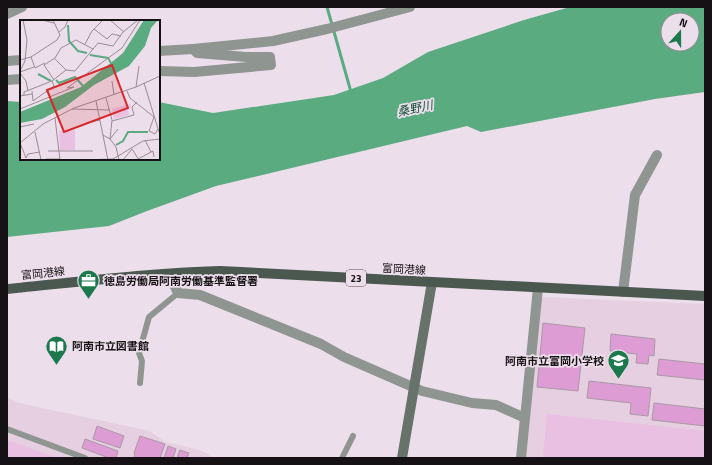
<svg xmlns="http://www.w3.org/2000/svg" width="712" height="465" font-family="'Titillium Web','Noto Sans JP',sans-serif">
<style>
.built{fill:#e5cfe1}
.green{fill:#e9bfe2}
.water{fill:#5aac80;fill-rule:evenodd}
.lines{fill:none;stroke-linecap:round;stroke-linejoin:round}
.stream{stroke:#5aac80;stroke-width:3}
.building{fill:#dd9dd4;stroke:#a899a5}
.lane{stroke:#8f9692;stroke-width:6}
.street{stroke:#8f9692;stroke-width:10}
.secondary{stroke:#67726b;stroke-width:10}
.primary{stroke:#4b5850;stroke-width:10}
.labels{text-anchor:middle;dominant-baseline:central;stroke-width:3.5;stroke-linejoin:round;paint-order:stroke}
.shield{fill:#eddeeb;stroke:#564e55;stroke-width:1}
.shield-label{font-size:10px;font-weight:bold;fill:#161115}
.street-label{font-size:11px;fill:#161115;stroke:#eddeeb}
.poi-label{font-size:11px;font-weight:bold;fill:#161115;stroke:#eddeeb;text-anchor:start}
.water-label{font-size:12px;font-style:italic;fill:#105033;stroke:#eddeeb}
.inset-river{fill:none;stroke:#5aac80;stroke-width:2}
.inset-road{fill:none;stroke:#978c95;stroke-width:1}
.view{fill:#d62828;fill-opacity:0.15;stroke:#d62828;stroke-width:2}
.inset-edge{fill:none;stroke:#161115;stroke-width:2}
</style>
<rect width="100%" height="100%" fill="#eddeeb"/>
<g class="built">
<polygon points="541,297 705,304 705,458 525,458"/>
<polygon points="7,397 19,403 150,431 165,442 196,449 206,453 213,458 7,458"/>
</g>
<g class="green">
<polygon points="547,414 705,431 705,458 543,458"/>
<polygon points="7,440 58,458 7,458"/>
</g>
<path class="water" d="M570,7h135v85l-50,7 -174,33 -14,-6 -251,60 -69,25 -38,15 -102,11v-136l14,1v57h138v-57l54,11 121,-18 49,-17 45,-26 96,-32zM668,20h24v24h-24z"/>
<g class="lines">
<polyline class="stream" points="327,7 351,92"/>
</g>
<g class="building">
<polygon points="543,323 585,328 578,391 537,387"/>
<polygon points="611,334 655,339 654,356 649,355 648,364 636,363 637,354 610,351"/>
<polygon points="659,359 705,364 705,380 657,375"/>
<polygon points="589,381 651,388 648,416 630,414 631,403 587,398"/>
<polygon points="654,403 705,409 705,426 652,420"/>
<polygon points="97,426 124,436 120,448 93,439"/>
<polygon points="140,436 165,444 160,458 134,458 135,454 134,453"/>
<polygon points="85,439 118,451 116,458 109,458 82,448"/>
<polygon points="168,446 176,449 173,458 164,458"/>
<polygon points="180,450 189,453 187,458 177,458"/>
</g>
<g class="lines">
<g class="lane">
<polyline points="140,383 142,361 139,353 149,317 178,293"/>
<polyline points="7,429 85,458"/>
<polyline points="342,458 353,436"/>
</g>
<g class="street">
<polyline points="7,14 22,7"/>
<polyline points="159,51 193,49"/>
<polyline points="7,61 21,60"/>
<polyline points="159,71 194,72 271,65 270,57 246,57 197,53 193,49 273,41 327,29 410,7"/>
<polyline points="7,80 21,79"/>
<polyline points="169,274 178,293 200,295 321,344 344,357 422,391 472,403 496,405 525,418"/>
<polyline points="623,292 635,195 657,155"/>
<polyline points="521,458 538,288"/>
</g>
<polyline class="secondary" points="402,458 432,282"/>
<path class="primary" d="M7,289c71,-7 142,-16 213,-18l485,25"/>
</g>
<defs>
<symbol id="office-pin" viewBox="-11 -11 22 30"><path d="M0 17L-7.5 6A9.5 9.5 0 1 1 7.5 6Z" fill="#1c784d" stroke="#eddeeb"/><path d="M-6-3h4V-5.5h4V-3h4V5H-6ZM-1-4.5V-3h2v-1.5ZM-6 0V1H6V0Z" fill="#fff"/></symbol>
<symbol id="library-pin" viewBox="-11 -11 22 30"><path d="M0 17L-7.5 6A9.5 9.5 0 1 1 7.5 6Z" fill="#1c784d" stroke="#eddeeb"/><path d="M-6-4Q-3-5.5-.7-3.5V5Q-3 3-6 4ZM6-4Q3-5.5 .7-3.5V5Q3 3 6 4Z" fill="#fff"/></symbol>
<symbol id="school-pin" viewBox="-11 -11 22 30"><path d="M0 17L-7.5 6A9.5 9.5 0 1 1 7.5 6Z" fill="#1c784d" stroke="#eddeeb"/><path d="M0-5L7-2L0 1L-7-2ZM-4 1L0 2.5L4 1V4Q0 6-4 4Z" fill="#fff"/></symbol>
</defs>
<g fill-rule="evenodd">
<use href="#office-pin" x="76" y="268" width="25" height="34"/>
<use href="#library-pin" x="44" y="334" width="25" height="34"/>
<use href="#school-pin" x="606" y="348" width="25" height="34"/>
</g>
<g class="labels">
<rect class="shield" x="346" y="270" width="20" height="16" rx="3"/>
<g class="shield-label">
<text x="356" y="278">23</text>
</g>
<g class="street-label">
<text transform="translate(404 269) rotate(3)">富岡港線</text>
<text transform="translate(43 273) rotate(-6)">富岡港線</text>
</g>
<g class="poi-label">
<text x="104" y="281">徳島労働局阿南労働基準監督署</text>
<text x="72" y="346">阿南市立図書館</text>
<text x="604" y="361" text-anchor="end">阿南市立富岡小学校</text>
</g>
<g class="water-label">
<text transform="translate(415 108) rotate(-12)">桑野川</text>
</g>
</g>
<g transform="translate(20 20)">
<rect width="140" height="140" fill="#eddeeb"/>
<path d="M110,84l1,3 -3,1 1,7 -15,4 -2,-10zM55,110v20h-15l-1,-19z" fill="#e9bfe2"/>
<path d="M124,0h14l-7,8 -6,18 -16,20 -35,19 -29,22 -23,12 -22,4v-11l61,-25 42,-34z" fill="#5aac80"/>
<path class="inset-river" d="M48,5l1,16 9,10 9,2M70,35l18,3 3,5M18,54l13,7M36,60l3,3 16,-6 8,9M96,125l7,-4 5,-9h20"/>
<path class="inset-road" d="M22,0l12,3M90,0l14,12M74,9l13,10 5,-5 9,2M39,12l6,-5 3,-7M65,24l7,-13 11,-11M41,28l15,-8 17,9M11,37l4,11 10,-5M34,38l12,12M0,40l11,-3 26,-17 3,-5 -7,-15M0,51l5,-10 2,-21 -4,-20M0,52l14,-5M0,53l6,8 2,10M34,60l-10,-15 11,-7 6,-10M92,61l2,14M124,63l16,52M116,67l3,-21M12,71l1,10 21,-15 -2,-5M107,71l3,7 24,19M4,75v-3l28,-11 14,-11 9,1 23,-28 15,3 10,-14 15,-12M0,76l12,-2M86,78l6,22 -2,19 6,8 3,13M76,81l12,59M0,89l54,-22 -7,1 55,-40 18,-28M52,89l38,1M134,97l-5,14 6,3 3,-5M35,98l5,42M92,101l22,-6 -2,-8 5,-5M66,103l14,-3M0,107l14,-3M15,112l6,28M83,115l7,4 8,-10M125,120l6,12M0,123l6,15 2,-4 12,-2M0,123l23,-19 31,-16 62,-21 24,-11M28,131h45M26,139h14M118,139l15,-8 1,6M62,140l31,-1 30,-18 17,-2M103,140l9,-11 7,11"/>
<path class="view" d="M92,45l16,43 -64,24 -17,-42z"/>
<rect width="140" height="140" class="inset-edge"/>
</g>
<rect width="712" height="465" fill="none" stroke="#161115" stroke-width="16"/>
<g transform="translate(680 32) rotate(21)"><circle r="19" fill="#eddeeb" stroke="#978c95"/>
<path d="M0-3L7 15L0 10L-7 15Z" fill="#1c784d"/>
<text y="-6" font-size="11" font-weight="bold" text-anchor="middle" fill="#161115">N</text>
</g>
</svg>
